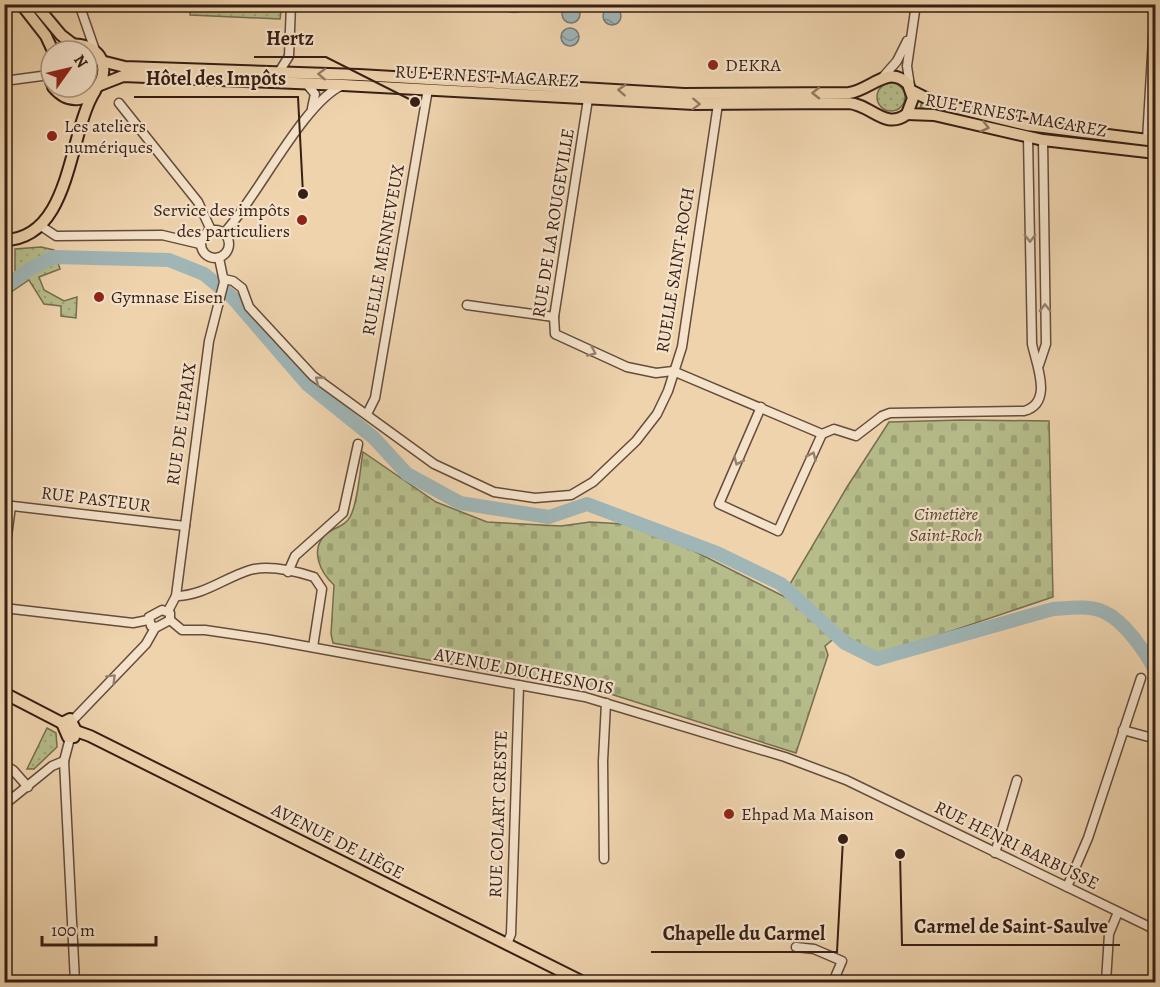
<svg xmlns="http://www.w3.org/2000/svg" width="1160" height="987" font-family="Alegreya,serif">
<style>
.grass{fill:url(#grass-dots);stroke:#766e50;stroke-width:1.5}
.cemetery{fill:url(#cemetery-stones);stroke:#766e50;stroke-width:1.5}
.water{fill:url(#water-waves);stroke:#757976;stroke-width:1.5}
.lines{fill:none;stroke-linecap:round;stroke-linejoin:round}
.river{stroke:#9fb5b6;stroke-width:14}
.minor-casing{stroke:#654c3b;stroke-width:11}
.major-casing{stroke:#371f15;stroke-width:14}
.minor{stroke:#f4e2ca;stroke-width:8}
.major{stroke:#eed3ad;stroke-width:10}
.oneway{stroke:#927961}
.oneway2{stroke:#968070}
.poi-dot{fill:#8f2418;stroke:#f4e2ca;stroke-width:2}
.labels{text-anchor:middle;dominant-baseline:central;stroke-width:4.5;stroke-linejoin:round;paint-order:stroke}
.poi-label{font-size:18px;fill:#371f15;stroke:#f4e2ca;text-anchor:start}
.street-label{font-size:18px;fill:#371f15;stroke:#f4e2ca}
.park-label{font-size:18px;font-style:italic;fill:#574632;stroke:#f4e2ca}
.leader{fill:none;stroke:#371f15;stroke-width:2}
.callout-dot{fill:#371f15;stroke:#f4e2ca;stroke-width:2}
.callout-label{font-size:20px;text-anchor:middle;font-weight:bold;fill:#371f15;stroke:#f4e2ca;stroke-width:4.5;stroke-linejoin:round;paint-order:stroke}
</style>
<defs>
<pattern id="grass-dots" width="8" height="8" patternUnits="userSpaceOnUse" patternTransform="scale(1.5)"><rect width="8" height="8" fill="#b6bd8b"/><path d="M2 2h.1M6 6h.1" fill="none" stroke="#9da277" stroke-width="1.8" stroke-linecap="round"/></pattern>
<pattern id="cemetery-stones" width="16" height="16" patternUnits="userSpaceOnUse" patternTransform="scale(1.5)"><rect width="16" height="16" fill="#b6bd8b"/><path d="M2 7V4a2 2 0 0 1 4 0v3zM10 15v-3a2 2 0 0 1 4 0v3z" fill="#9da277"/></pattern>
<pattern id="water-waves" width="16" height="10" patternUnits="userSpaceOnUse" patternTransform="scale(1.5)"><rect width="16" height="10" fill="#9fb5b6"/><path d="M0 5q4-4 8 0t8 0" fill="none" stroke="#829393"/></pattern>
</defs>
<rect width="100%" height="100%" fill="#eed3ad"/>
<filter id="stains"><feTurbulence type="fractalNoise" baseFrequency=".00333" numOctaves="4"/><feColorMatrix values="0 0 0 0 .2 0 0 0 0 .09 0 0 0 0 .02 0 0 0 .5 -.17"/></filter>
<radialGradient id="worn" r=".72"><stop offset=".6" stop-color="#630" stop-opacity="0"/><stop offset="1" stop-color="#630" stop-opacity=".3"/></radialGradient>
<g class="grass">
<polygon points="190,5 241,5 241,10 281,11 280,19 190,15"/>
<path d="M87,56l8,13c0,19 -16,28 -32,18h24z"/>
<circle cx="891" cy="97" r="14"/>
<polygon points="922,102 939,108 1131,143 1131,147 1057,139 920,108"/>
<polygon points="41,247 54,250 60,269 39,277 44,290 64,301 77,297 76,318 61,316 61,306 44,304 29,280 5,296 5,280 15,274 15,249"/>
<polygon points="47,728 56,733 57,747 34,769 27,769"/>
</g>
<path class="cemetery" d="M962,420l87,1 4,176 -176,59 -36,-23 -16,13 3,9 -32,98 -198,-63 -265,-47 -2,-9 3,-49c-13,-12 -24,-33 -10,-49 8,-9 20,-8 26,-19 8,-14 10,-48 13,-65l73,50 51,20 74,4 29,-4 34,2 66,25 93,47 64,-109 42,-65z"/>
<g class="water">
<path d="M496,5h37c-12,10 -24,10 -37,0z"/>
<circle cx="571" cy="14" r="9"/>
<circle cx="612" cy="16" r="9"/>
<circle cx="570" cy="37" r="9"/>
</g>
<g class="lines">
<path class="river" d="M4,288l24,-18 26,-13 115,3 35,14 28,23 75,87 67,54 33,36 53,29 89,14 38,-13 130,49 64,31 64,59 32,16 176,-50c17,-1 36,-4 51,3 21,9 42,41 52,60"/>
<defs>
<g id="minor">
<polyline points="79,4 96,53"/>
<polyline points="279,72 289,56 291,4"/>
<polyline points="883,77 897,61 907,41"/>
<polyline points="4,81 49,75"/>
<polyline points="306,83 315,94 312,108"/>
<polyline points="910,86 907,66 916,4"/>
<path d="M588,99l-34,218 1,17 72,33 29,6 17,-2 149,63 12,-5 22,7 26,-20 8,-3 134,-2c30,-8 12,-47 8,-67l-4,-207"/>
<polyline points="119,103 198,202 211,230"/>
<polyline points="1147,140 1155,4"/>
<polyline points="41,226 56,236 162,235 200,244"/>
<circle cx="215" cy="244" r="14"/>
<path d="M224,233c33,-35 80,-132 119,-148"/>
<polyline points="224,279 233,281 242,288 249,307 313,376 434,464 494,492 535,498 571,495 593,482 636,441 657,414 668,391 682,347 718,104"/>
<polyline points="467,305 554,317"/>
<polyline points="1039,365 1046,344 1043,140"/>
<polyline points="761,407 719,504 778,531 822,434"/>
<polyline points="367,414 375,398 428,89"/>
<polyline points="4,505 185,526"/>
<polyline points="4,559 11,506"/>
<polyline points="288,572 295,556 343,513 358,444"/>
<path d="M176,596c27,0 48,-18 74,-26 19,-5 45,1 64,7l8,12 -9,58"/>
<polyline points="4,608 133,623 148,620"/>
<polygon points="162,610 170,613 170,620 157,627 151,626 149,617"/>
<polyline points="168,611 176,596 209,341 224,282 219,258"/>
<polyline points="170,620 182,630 205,630 266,639 585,697 785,757 846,780 1156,930"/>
<polyline points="72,721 146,644 155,628"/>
<polyline points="1123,730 1156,739"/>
<polyline points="70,738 64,761 75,982"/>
<polyline points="4,765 13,770 28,787"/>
<polyline points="4,805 52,766 64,761"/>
<polyline points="995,853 1017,780"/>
<polyline points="604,859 603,761 606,703"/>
<polyline points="1067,887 1088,838 1141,678"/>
<polyline points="507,944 511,934 519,685"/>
<polyline points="796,947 814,949 842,961 833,982"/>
<polyline points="1106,982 1109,934 1118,912"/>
</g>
<g id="major">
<polyline points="21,4 46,36 53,51"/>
<polyline points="35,4 61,35 74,45"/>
<polyline points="51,61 49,71 51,82"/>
<path d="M100,85l23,-9 220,9 351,19 154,-1c23,1 37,28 59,11l6,-16 -5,-14c-20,-20 -37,6 -59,9l-165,1 -325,-19 -234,-8 -24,-6"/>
<path d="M53,87c33,39 75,-26 32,-41 -10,-3 -19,-1 -27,5"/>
<polyline points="912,91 936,103 1027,125 1156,141"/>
<polyline points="907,114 934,115 1043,140 1156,153"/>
<path d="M4,240c68,-1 64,-107 91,-149"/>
<polyline points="4,693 62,723"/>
<polyline points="62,723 68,737 74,737 76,731"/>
<polyline points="62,723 70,719 76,731"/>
<polyline points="76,731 90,736 583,982"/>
</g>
</defs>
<use href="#minor" class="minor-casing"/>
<use href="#major" class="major-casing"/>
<use href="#minor" class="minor"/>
<use href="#major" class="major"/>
</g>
<defs><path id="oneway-chevron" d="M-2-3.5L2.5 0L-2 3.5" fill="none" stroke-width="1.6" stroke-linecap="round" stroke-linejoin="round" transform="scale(1.5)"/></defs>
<g class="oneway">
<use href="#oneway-chevron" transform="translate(322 74) rotate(-178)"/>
<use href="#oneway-chevron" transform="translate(622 90) rotate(-177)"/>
<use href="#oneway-chevron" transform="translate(816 93) rotate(179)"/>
<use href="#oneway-chevron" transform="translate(696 104) rotate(2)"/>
<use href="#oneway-chevron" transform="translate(985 127) rotate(14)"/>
</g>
<g class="oneway2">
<use href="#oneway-chevron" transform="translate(1030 238) rotate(89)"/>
<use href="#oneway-chevron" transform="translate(1045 308) rotate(-91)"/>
<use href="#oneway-chevron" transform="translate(592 352) rotate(24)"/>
<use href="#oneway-chevron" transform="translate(319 380) rotate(-143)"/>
<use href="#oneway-chevron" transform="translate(812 456) rotate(-66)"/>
<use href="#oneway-chevron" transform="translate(738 461) rotate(114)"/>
<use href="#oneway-chevron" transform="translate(112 678) rotate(-45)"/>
</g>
<g class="poi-dot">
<circle cx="713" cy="65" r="6"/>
<circle cx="52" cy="136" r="6"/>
<circle cx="302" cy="220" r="6"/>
<circle cx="99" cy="297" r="6"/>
<circle cx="729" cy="814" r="6"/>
</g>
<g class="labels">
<g class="poi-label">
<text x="725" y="65">DEKRA</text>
<text x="64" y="126">Les ateliers<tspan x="64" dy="21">numériques</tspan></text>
<text x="290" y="210" text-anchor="end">Service des impôts<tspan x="290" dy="21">des particuliers</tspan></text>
<text x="111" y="297">Gymnase Eisen</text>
<text x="741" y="814">Ehpad Ma Maison</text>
</g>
<g class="street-label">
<text transform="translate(487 76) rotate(3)">RUE ERNEST MACAREZ</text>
<text transform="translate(1016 115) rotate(10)">RUE ERNEST MACAREZ</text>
<text transform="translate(553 223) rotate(-81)">RUE DE LA ROUGEVILLE</text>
<text transform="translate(383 250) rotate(-80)">RUELLE MENNEVEUX</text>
<text transform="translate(675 270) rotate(-81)">RUELLE SAINT-ROCH</text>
<text transform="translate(181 424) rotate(-82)">RUE DE L'EPAIX</text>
<text transform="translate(96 499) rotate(7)">RUE PASTEUR</text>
<text transform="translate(524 671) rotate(11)">AVENUE DUCHESNOIS</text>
<text transform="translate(498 814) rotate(-88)">RUE COLART CRESTE</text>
<text transform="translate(338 841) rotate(27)">AVENUE DE LIÈGE</text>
<text transform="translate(1017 845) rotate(26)">RUE HENRI BARBUSSE</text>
</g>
<g class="park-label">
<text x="946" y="514">Cimetière<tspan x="946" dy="21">Saint-Roch</tspan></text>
</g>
</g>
<path class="leader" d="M415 102L326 57H254M303 194L298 97H134M900 854L902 945H1120M843 839L837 952H651"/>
<g class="callout-dot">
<circle cx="415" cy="102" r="6"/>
<circle cx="303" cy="194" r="6"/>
<circle cx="900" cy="854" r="6"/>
<circle cx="843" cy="839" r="6"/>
</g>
<g class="callout-label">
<text x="290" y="45">Hertz</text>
<text x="216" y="85">Hôtel des Impôts</text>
<text x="1011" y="933">Carmel de Saint-Saulve</text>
<text x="744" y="940">Chapelle du Carmel</text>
</g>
<rect width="1160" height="987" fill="none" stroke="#eed3ad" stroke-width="24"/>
<rect x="6" y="6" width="1148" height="975" fill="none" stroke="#371f15" stroke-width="3"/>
<rect x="12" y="12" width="1136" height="963" fill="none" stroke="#371f15" stroke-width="1.5"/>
<g transform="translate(69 69) rotate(56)"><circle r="28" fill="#f4e2ca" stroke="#a89482" stroke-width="1.5"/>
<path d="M0-4.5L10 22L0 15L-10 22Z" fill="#8f2418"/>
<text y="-9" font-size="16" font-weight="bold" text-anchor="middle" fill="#371f15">N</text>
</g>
<path d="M42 936v9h114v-9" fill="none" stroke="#371f15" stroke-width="3"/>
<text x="51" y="936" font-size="18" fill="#371f15" stroke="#f4e2ca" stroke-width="4.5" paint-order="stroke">100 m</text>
<rect width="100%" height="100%" filter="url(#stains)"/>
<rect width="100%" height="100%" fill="url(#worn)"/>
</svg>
